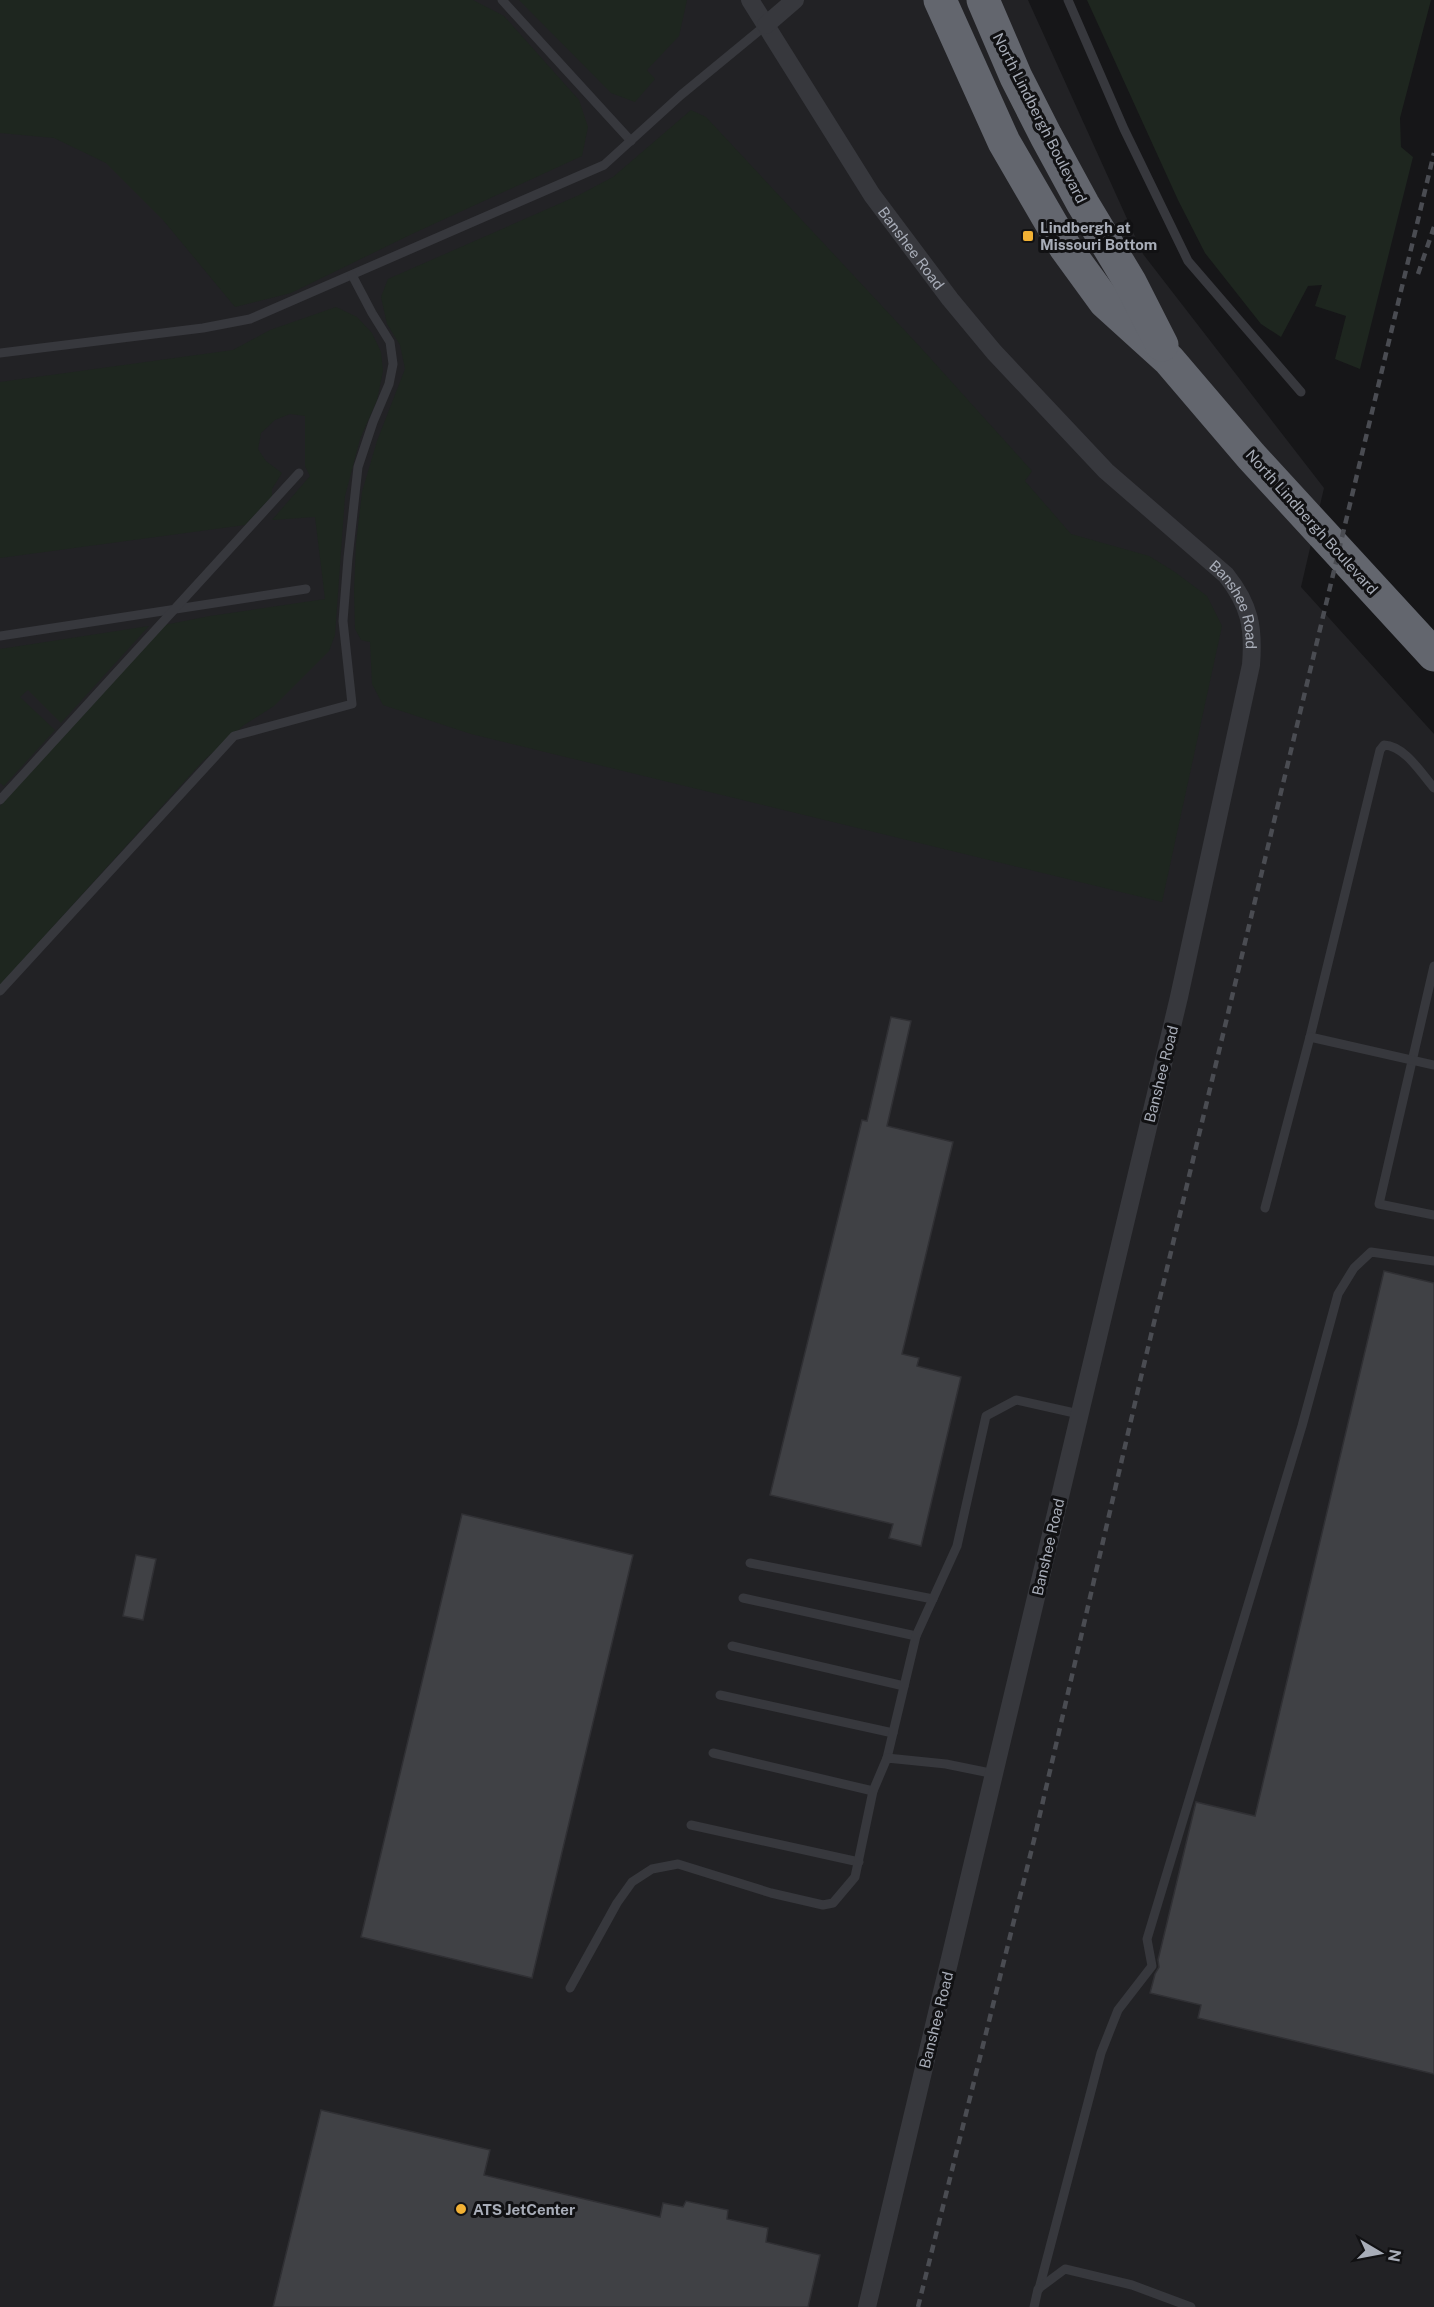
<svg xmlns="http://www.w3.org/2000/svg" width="1434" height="2307" font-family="'Public Sans',sans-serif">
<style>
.built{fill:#222225}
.green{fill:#1e261f}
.building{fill:#404145;stroke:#303034;stroke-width:1.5}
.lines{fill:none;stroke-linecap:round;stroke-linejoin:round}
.lane{stroke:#37383d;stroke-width:9}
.street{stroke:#37383d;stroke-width:18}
.highway{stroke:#63666e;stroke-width:33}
.rail{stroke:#4a4c52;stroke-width:4.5;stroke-dasharray:8 6;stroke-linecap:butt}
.poi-dot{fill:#f2b134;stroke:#111113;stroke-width:2}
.labels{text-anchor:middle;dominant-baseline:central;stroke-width:6;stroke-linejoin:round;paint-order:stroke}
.street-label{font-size:15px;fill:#a8adb8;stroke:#111113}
.poi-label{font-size:15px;font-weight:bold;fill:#a8adb8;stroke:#111113;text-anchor:start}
</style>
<rect width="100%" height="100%" fill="#161618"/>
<polygon class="built" points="0,0 1028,0 1143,254 1324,488 1301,587 1434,734 1434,2307 0,2307"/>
<g class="green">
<polygon points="0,0 473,0 504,16 579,100 588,127 582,156 412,234 291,293 235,307 163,220 106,163 54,138 0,133"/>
<polygon points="519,0 687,0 679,36 647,70 655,79 635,102 611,93"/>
<polygon points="1087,0 1431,0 1400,118 1401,147 1413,157 1360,369 1335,359 1346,316 1315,306 1322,285 1308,286 1281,337 1261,324 1205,253 1178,200"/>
<polygon points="691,110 706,117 922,349 1032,471 1025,481 1071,534 1149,556 1175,572 1207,596 1222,626 1162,902 471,734 383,705 372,684 370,642 361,640 355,629 354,591 356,543 362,492 377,441 405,369 400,345 387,324 381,297 388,279 577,196 613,177"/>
<polygon points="336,307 357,317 372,333 381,352 383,371 377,400 360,439 345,496 335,635 329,651 274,706 244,725 203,761 0,985 0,806 164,625 210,616 325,599 315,517 272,520 310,476 305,466 305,416 290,414 275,420 261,433 258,449 266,461 282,473 272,489 272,496 245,525 0,558 0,382 233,350 270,330"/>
<polygon points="149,626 61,723 28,690 20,697 55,730 4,786 0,783 0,649"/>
</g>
<g class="building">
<polygon points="891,1017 911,1021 887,1126 953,1142 902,1354 919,1358 917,1366 961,1377 921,1546 889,1538 893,1524 770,1495 862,1120 867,1121"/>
<polygon points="1384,1271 1434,1283 1434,2074 1198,2018 1201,2005 1150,1993 1155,1974 1159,1967 1158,1960 1196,1802 1255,1816"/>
<polygon points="462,1514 633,1555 532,1978 361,1937"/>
<polygon points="136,1555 156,1559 143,1620 123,1616"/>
<polygon points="321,2110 490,2150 484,2175 660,2217 663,2203 683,2207 686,2201 728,2210 727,2219 768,2228 766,2242 820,2255 808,2307 273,2307"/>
</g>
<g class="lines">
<g class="lane">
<polyline points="502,0 631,141"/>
<polyline points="1068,0 1124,129 1188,261 1301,392"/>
<polyline points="0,353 203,328 250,319 604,165 681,95 766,25"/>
<polyline points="0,636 306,589"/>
<polyline points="0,800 299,473"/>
<polyline points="1434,966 1379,1204 1434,1215"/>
<polyline points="0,991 234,736 352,704 343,621 348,558 358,467 373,422 389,384 393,364 390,342 372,313 352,275"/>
<path d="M1310,1037l70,-287 4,-5c21,1 37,28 50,43"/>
<polyline points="1265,1208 1310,1037 1434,1065"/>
<polyline points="750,1563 933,1599"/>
<polyline points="743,1598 916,1636"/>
<polyline points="732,1646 904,1686"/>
<polyline points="720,1695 893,1733"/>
<polyline points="713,1753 873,1791"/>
<polyline points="887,1758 916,1636 957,1546 986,1416 1016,1400 1079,1414"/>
<polyline points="691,1825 859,1862"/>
<polyline points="570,1988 617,1903 632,1882 652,1869 678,1864 771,1893 823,1905 833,1903 855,1877 873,1791 887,1758 946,1764 995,1774"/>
<polyline points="1039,2289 1101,2053 1118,2010 1152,1966 1147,1939 1302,1426 1338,1294 1354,1268 1371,1252 1434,1261"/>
<polyline points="1034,2307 1038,2289 1065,2269 1132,2285 1191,2307"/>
</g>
<g class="street">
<path id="s1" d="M750,0l122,195 78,104 44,53 112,119 120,104c24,30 28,53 25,90l-72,332 -312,1310"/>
<polyline points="766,25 795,0"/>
</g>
<g class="highway">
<polyline points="940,0 1004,142 1065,247 1105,302 1169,360 1251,456 1434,655"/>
<polyline points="983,0 1016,77 1046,136 1083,204 1130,282 1162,345"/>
</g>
<g class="rail">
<polyline points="1418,274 1434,227"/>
<polyline points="918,2307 1034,1840 1141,1377 1434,153"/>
</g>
</g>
<g class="poi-dot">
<rect x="1022" y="230" width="12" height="12" rx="3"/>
<circle cx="461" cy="2209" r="6"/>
</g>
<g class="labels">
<g class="street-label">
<text transform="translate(1040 118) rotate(63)">North Lindbergh Boulevard</text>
<text stroke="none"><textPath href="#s1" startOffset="296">Banshee Road</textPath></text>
<text transform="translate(1312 522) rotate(48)">North Lindbergh Boulevard</text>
<text stroke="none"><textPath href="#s1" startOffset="782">Banshee Road</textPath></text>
<text transform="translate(1161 1074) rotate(-76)">Banshee Road</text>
<text transform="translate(1048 1547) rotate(-77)">Banshee Road</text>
<text transform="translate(936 2020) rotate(-76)">Banshee Road</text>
</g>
<g class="poi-label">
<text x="1040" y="227">Lindbergh at<tspan x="1040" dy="17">Missouri Bottom</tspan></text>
<text x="473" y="2209">ATS JetCenter</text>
</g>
</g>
<g transform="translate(1380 2253) rotate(100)" stroke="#111113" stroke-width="4.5" paint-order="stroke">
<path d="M0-4.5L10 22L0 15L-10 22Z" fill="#a8adb8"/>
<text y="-9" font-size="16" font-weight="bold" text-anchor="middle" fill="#a8adb8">N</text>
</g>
</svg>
